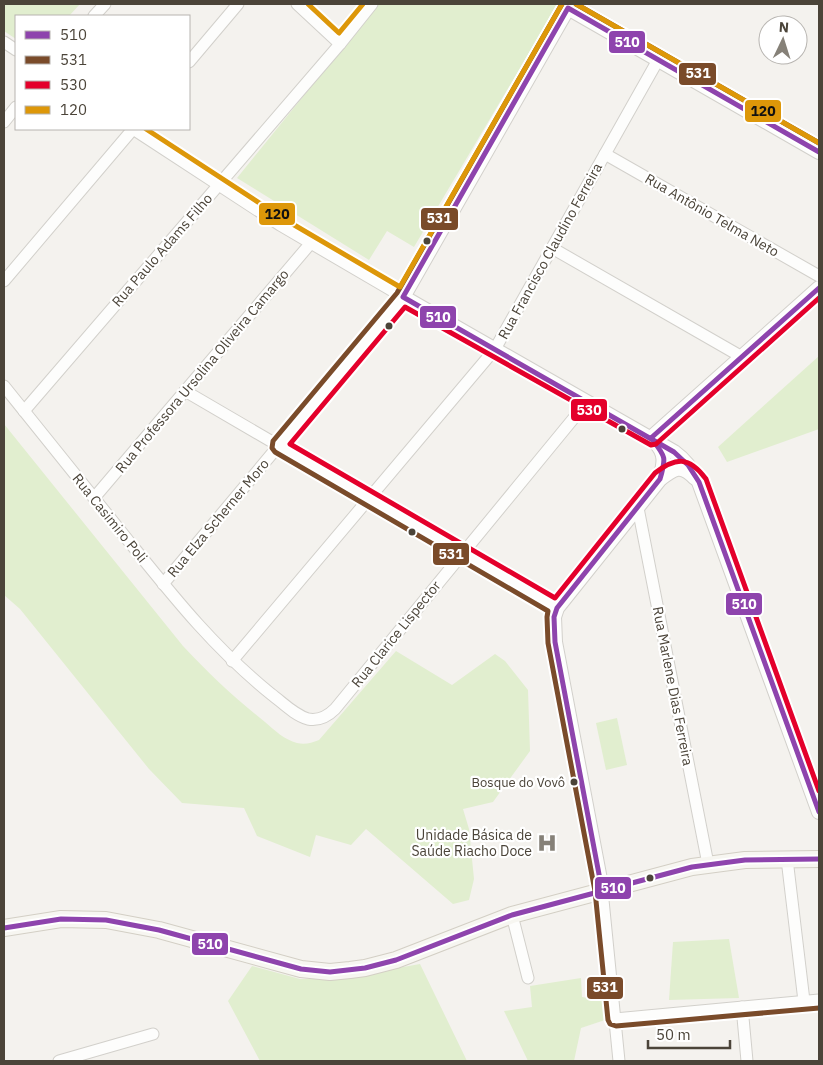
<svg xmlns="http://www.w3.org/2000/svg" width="823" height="1065" font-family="'IBM Plex Sans',sans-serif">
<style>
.green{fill:#e1eecf}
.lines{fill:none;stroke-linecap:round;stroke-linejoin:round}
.minor-casing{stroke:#d2d0cb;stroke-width:13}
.tertiary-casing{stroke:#d2d0cb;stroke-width:16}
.secondary-casing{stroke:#d3cfc5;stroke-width:18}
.minor{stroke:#fdfdfc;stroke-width:11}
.tertiary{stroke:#fdfdfc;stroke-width:14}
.secondary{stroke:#f7f6f1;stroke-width:16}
.bus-1-casing{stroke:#fff;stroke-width:9}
.bus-2-casing{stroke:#fff;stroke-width:9}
.bus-3-casing{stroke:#fff;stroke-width:9}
.bus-4-casing{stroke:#fff;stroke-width:9}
.bus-1{stroke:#8e44ad;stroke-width:5}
.bus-2{stroke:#7a4b2a;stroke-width:5}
.bus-3{stroke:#e4002b;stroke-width:5}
.bus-4{stroke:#dd9709;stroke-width:5}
.bus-dot{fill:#4b4439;stroke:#fff;stroke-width:2}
.labels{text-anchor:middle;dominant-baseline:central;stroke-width:4.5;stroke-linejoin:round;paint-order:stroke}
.bus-label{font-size:13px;fill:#4b4439;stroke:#fff;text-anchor:end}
.street-label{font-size:14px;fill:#4b4439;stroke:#fff}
.poi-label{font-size:14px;fill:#4b4439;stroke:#fff;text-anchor:end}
.line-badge{stroke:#fff;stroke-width:2}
.badge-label{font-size:14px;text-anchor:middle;font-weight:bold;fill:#fff}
.pale-badge-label{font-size:14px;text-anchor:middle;font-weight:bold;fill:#111}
</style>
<rect width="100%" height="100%" fill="#f4f2ee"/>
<g class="green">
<polygon points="4,4 80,4 69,16 16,16 16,39 4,31"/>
<polygon points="378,4 558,4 414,247 387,231 369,260 237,178"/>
<polygon points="819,356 819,429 727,462 718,447"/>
<path d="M4,424l179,222c26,28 53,53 82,76 9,8 20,18 32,21 8,2 14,0 22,-3l77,-89 56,34 43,-31 10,7 23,29 2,61 -37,51 -30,7 6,20 5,50 -5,21 -16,4 -87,-75 -15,16 -35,-10 -6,22 -53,-21 -13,-28 -62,-5 -33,-34 -129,-160 -16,-14z"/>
<polygon points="617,718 627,765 606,770 596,723"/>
<polygon points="729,939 739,998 669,1000 673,942"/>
<polygon points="420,964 467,1061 260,1061 228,1001 252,966 300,979 336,979"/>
<polygon points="581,978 582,997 606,1001 608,1019 581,1028 574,1061 528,1061 504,1011 532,1007 530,986"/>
</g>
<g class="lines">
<defs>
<g id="minor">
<polyline points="297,4 340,44"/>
<polyline points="94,16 105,4"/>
<polyline points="4,42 16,50"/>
<polyline points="189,62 238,4"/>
<polyline points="4,122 16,107"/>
<polyline points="133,129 280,225 403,297 163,584"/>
<polyline points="605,154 819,276"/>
<polyline points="552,248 742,357"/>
<polyline points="4,281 133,129"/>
<path d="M4,386c41,51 82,102 123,153 46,57 86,108 144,155 11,8 23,21 37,25 11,2 19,-2 27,-10l252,-307"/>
<polyline points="185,391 557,608"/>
<polyline points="24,411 340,44 372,4"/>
<polyline points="94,498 310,244"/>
<polyline points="638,508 708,864"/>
<polyline points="232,661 495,349 658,60"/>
<polyline points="787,859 804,1001"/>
<polyline points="602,890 619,1061"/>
<polyline points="512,915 528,978"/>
<polyline points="742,1007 747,1061"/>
<polyline points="615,1019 819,1000"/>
<polyline points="59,1061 153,1034"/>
</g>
<g id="tertiary">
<path d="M819,152l-251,-144 -165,289 271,155c11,8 18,17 25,30l120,330"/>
<polyline points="651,438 819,288"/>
<path d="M655,442c12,12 9,22 5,37"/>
<path d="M602,890l-47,-248 -1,-25 3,-9 103,-129c14,-11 21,-16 35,-1"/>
</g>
<polyline id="secondary" points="4,928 61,919 106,920 159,930 301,969 330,972 350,970 365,968 396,960 512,915 692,867 745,860 819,859"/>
</defs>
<use href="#minor" class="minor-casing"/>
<use href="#tertiary" class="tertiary-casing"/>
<use href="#secondary" class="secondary-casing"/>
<use href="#minor" class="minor"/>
<use href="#tertiary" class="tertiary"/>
<use href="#secondary" class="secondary"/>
<defs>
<g id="bus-1">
<polyline points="819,152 568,8 403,297 674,452 688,465 699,482 819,812"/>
<polyline points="651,438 819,288"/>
<path d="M602,890l-47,-248 -1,-25 3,-9 103,-129c7,-23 5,-23 -9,-41"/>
<polyline points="4,928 61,919 106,920 159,930 301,969 330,972 365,968 396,960 512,915 692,867 745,860 819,859"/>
</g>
<g id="bus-2">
<polyline points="562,4 397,293 273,441 272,448 275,452 548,611 547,617 548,643 595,891 608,1020 610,1024 616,1026 819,1008"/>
<polyline points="576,4 819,143"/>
</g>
<path id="bus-3" d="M819,298l-163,146 -5,1 -246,-138 -115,137 265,154 100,-125c21,-16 34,-17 51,6l113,312"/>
<g id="bus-4">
<polyline points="308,4 339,33 363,4"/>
<polyline points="576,4 819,143"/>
<polyline points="146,129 284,219 400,287 562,4"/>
</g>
</defs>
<use href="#bus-1" class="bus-1-casing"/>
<use href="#bus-2" class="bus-2-casing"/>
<use href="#bus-3" class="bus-3-casing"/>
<use href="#bus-4" class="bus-4-casing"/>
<use href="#bus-1" class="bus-1"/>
<use href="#bus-2" class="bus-2"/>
<use href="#bus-3" class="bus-3"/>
<use href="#bus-4" class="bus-4"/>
</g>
<defs>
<symbol id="hospital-bare" viewBox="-9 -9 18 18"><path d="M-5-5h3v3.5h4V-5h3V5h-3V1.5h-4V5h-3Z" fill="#868178" stroke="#fff" stroke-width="2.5" paint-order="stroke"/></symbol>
</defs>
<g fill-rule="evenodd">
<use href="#hospital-bare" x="533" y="829" width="28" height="28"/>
</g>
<g class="bus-dot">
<circle cx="427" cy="241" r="4.5"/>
<circle cx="389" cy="326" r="4.5"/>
<circle cx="622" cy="429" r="4.5"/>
<circle cx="412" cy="532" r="4.5"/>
<circle cx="574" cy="782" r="4.5"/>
<circle cx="650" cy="878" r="4.5"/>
</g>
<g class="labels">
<g class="bus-label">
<text x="565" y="782">Bosque do Vovô</text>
</g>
<g class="street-label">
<text transform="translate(712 215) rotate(30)">Rua Antônio Telma Neto</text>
<text transform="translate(162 250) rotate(-49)">Rua Paulo Adams Filho</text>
<text transform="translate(550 251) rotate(-61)">Rua Francisco Claudino Ferreira</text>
<text transform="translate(202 371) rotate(-50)">Rua Professora Ursolina Oliveira Camargo</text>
<text transform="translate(110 518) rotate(51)">Rua Casimiro Poli</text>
<text transform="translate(218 518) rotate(-50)">Rua Elza Scherner Moro</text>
<text transform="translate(396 634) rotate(-51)">Rua Clarice Lispector</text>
<text transform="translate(673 686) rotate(79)">Rua Marlene Dias Ferreira</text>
</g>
<g class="poi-label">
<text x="532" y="835">Unidade Básica de<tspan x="532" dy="16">Saúde Riacho Doce</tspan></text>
</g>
</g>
<g class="line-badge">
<rect x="608" y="30" width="38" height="24" rx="5" fill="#8e44ad"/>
<rect x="678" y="62" width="39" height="24" rx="5" fill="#7a4b2a"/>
<rect x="744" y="99" width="38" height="24" rx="5" fill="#dd9709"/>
<rect x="258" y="202" width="38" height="24" rx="5" fill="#dd9709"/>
<rect x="420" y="207" width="39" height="24" rx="5" fill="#7a4b2a"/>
<rect x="419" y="305" width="38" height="24" rx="5" fill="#8e44ad"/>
<rect x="570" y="398" width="38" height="24" rx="5" fill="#e4002b"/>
<rect x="432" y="542" width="38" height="24" rx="5" fill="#7a4b2a"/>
<rect x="725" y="592" width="38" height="24" rx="5" fill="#8e44ad"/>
<rect x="594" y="876" width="38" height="24" rx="5" fill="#8e44ad"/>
<rect x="191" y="932" width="38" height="24" rx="5" fill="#8e44ad"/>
<rect x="586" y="976" width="38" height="24" rx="5" fill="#7a4b2a"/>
</g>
<g class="badge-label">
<text x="627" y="47">510</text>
<text x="698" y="78">531</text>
<text x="439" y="223">531</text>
<text x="438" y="322">510</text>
<text x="589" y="415">530</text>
<text x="451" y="559">531</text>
<text x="744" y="609">510</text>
<text x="613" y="893">510</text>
<text x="210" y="949">510</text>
<text x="605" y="992">531</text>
</g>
<g class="pale-badge-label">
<text x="763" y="116">120</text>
<text x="277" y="219">120</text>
</g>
<rect width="823" height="1065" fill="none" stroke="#4b4439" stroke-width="10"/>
<rect x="15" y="15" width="175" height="115" fill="#ffffff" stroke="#b7b4b0"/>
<rect x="25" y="31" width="25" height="8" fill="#8e44ad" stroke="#b7b4b0"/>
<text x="60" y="40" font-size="15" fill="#4b4439">510</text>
<rect x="25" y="56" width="25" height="8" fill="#7a4b2a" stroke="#b7b4b0"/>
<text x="60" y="65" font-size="15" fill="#4b4439">531</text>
<rect x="25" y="81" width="25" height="8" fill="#e4002b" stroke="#b7b4b0"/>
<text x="60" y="90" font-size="15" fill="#4b4439">530</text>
<rect x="25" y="106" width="25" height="8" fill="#dd9709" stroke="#b7b4b0"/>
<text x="60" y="115" font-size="15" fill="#4b4439">120</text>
<g transform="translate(783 40) rotate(4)"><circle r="24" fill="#ffffff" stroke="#b7b4b0"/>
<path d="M0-4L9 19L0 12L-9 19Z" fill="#868178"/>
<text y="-8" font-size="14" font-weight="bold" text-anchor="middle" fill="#4b4439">N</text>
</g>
<path d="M648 1040v8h82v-8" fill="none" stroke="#4b4439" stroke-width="2.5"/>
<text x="656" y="1040" font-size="15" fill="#4b4439" stroke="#ffffff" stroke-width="4" paint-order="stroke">50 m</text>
</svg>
